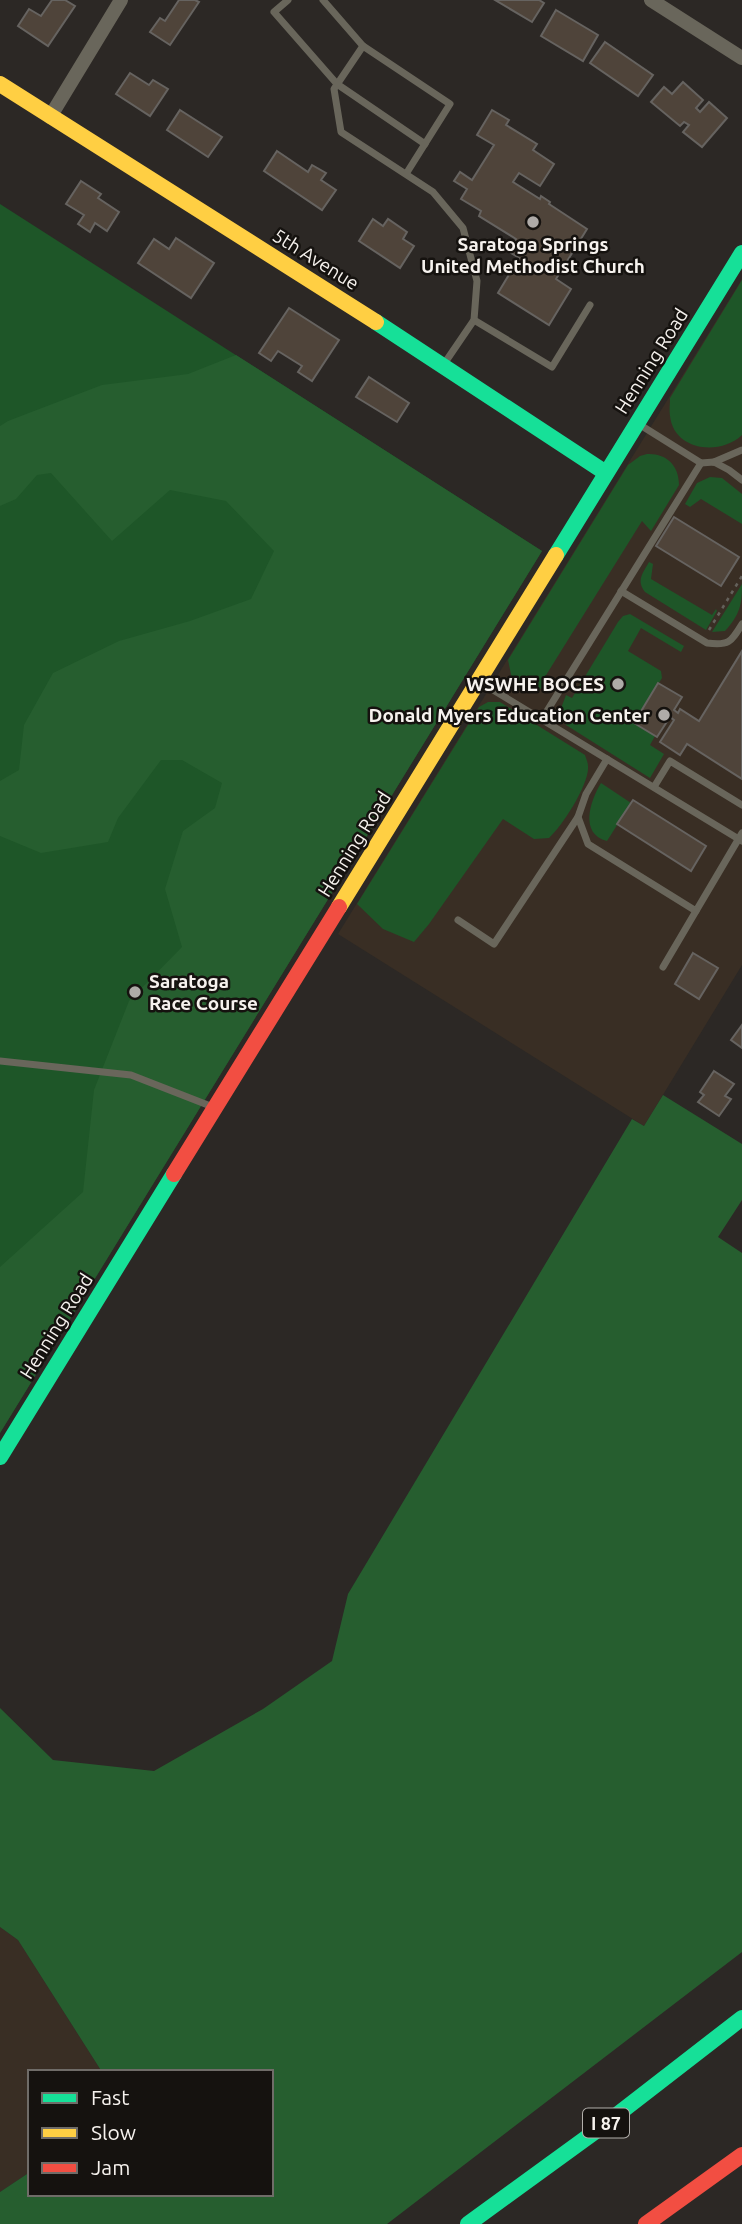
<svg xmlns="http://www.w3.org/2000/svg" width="742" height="2224" font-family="Ubuntu,sans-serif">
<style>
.built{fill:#392e24}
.green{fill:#1e5628}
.forest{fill:#265e2f}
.building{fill:#4f443a;stroke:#666360;stroke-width:2}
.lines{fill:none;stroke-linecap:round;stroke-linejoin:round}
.path{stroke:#64615b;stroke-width:2.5;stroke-dasharray:3.5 5;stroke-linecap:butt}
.lane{stroke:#69665b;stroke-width:7}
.street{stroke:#69665b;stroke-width:14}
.fast{stroke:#16e098;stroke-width:16}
.slow{stroke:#ffcf43;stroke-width:16}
.jam{stroke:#f24e42;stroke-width:16}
.poi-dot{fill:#afaba8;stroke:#15120f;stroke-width:2.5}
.labels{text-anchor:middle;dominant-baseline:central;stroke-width:5;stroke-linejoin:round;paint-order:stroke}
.shield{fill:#15120f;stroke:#b2afab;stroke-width:2}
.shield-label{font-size:18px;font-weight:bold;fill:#f6f2ee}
.poi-label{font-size:19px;font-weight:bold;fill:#f6f2ee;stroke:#15120f;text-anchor:end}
.street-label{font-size:19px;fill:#f6f2ee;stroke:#15120f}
</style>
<rect width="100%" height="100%" fill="#2c2825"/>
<g class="built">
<polygon points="742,279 742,965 644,1126 338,934"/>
<polygon points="0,1927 18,1940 102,2072 30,2072 30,2172 0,2192"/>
</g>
<g class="green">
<polygon points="0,204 542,551 0,1433"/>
<path d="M742,280v155c-22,21 -68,16 -72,-19 -1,-6 0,-12 0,-18z"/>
<path d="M647,454c19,-1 32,11 32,31l-28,46 -9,-10 -99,159 5,3 -13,10 -23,-14 -4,-19 120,-195 12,-9z"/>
<polygon points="710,477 722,478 742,494 742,524 701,499 690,507 685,504 697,483"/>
<path d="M649,562l4,2 -2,15 61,36 4,-6 1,2 -11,19 -61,-38c-9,-12 -2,-19 4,-30z"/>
<path d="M742,584c0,21 -2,30 -17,47l-13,1z"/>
<polygon points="630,614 684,646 681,652 641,628 628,651 661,671 662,678 634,722 655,736 650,745 664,754 650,778 566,725 560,711 566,695 572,698 618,622 623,616"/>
<path d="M488,702h12l85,53c1,4 3,7 3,11 2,17 -26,61 -39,72l-15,1 -31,-20 -74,105 -15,18 -31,-13 -26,-25 122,-197z"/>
<path d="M601,783l30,20 -24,38c-28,-7 -17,-40 -6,-58z"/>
</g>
<g class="forest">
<polygon points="236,355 542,551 0,1433 0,1267 83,1192 94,1090 129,1001 182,947 165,889 183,831 215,808 222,783 182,760 161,760 118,818 108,842 41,853 0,836 0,781 19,770 24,725 53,673 119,641 190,621 251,599 274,551 226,501 170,490 112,541 51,473 37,475 16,499 0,506 0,426 8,421 102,385 188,374"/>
<polygon points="663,1095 742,1144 742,1200 718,1237 742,1253 742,1952 387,2224 0,2224 0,2192 30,2172 30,2194 271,2194 271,2072 102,2072 18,1940 0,1927 0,1708 53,1760 154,1771 263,1709 332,1661 348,1594 632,1119 644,1126"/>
</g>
<g class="building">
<polygon points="52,0 65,0 75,6 48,46 18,26 29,9 41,16"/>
<polygon points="179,0 195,0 199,2 170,45 150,32 160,18 165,21"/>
<polygon points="495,0 539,0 544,3 532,22"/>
<polygon points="556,10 598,35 583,61 541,36"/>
<polygon points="605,42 653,75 638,96 590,63"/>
<polygon points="130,73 149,85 153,80 168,89 150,116 116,94"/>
<polygon points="683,82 703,100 696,108 700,112 709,102 727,118 702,147 683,132 689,125 684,122 680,126 651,102 664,87 672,94"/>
<polygon points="180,110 222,137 208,157 167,130"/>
<polygon points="492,110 509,120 506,125 537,144 533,150 554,164 540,186 519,173 513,182 540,199 541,196 550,202 549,204 587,229 556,279 571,289 549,325 498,293 519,258 508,251 516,239 479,216 481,211 461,199 467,189 454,181 460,172 472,180 494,145 477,135"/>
<polygon points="277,151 308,172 312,165 326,173 321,180 336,190 322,210 264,171"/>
<polygon points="81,181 101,194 98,198 119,212 107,231 95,223 90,232 78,224 84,215 66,204"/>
<polygon points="373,219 383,226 388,219 407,232 403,239 414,246 400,268 359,241"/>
<polygon points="176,238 214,263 191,298 138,263 154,239 169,249"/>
<polygon points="289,308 339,340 312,381 298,372 302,366 278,351 271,361 259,353"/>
<polygon points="369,377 409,403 397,422 356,397"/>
<polygon points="674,517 739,557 721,586 656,546"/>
<polygon points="742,651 742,779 687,744 680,755 660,742 674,720 670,717 657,737 634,723 658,683 682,697 674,710 678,713 680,709 699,721"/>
<polygon points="633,800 706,846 691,871 617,824"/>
<polygon points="693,953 718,968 699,999 675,984"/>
<polygon points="742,1025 742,1048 731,1040"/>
<polygon points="714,1071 734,1084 725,1096 731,1099 719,1116 698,1102 704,1095 700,1092"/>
</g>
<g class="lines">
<polyline class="path" points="709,630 742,576"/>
<g class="lane">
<polyline points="288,0 274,12 337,84 425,144"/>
<polyline points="323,0 363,46"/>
<polyline points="406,174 450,104 363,46 334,89 341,132 433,192 463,228 477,281 474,320 444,364"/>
<polyline points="474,320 552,367 590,305"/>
<polyline points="637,423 701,463 714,462 729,470 742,480"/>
<polyline points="714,462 742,450"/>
<path d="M621,591l86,52c22,3 24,-1 35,-19"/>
<polyline points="480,682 742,841"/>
<polyline points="542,719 701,463"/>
<polyline points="654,787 670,761 742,805"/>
<polyline points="578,817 588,844 696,911 742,833"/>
<polyline points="458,920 494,944 578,817 586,794 607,759"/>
<polyline points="663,967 696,911"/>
<polyline points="0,1061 131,1075 213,1107"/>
</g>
<g class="street">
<polyline points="651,0 742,58"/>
<polyline points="50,117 121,0"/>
</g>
<g class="fast">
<polyline points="376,322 606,473"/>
<polyline points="556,555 742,253"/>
<polyline points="0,1457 174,1174"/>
<polyline points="468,2224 600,2128 742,2018"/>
</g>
<g class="slow">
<polyline points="0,84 376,322"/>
<polyline points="339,907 556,555"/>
</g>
<g class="jam">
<polyline points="174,1174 339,907"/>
<polyline points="646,2224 742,2155"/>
</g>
</g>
<g class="poi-dot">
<circle cx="533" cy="222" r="7"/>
<circle cx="618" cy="684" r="7"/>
<circle cx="664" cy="715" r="7"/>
<circle cx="135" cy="992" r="7"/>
</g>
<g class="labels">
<rect class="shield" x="583" y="2108.5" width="46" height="29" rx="5"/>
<g class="shield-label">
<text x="606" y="2123">I 87</text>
</g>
<g class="poi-label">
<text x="533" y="244" text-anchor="middle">Saratoga Springs<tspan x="533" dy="22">United Methodist Church</tspan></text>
<text x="604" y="684">WSWHE BOCES</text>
<text x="650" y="715">Donald Myers Education Center</text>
<text x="149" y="981" text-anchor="start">Saratoga<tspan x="149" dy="22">Race Course</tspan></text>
</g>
<g class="street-label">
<text transform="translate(316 259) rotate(32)">5th Avenue</text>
<text transform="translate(651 361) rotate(-58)">Henning Road</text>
<text transform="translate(354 844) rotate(-58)">Henning Road</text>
<text transform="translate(56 1326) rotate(-58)">Henning Road</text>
</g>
</g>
<rect x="28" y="2070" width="245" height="126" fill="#15120f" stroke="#6f6c68" stroke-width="2"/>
<rect x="42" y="2093" width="35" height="10" fill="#16e098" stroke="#6f6c68" stroke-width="2"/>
<text x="91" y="2105" font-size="21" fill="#f6f2ee">Fast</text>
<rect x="42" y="2128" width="35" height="10" fill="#ffcf43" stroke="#6f6c68" stroke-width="2"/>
<text x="91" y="2140" font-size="21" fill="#f6f2ee">Slow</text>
<rect x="42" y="2163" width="35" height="10" fill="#f24e42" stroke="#6f6c68" stroke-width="2"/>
<text x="91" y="2175" font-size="21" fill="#f6f2ee">Jam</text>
</svg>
